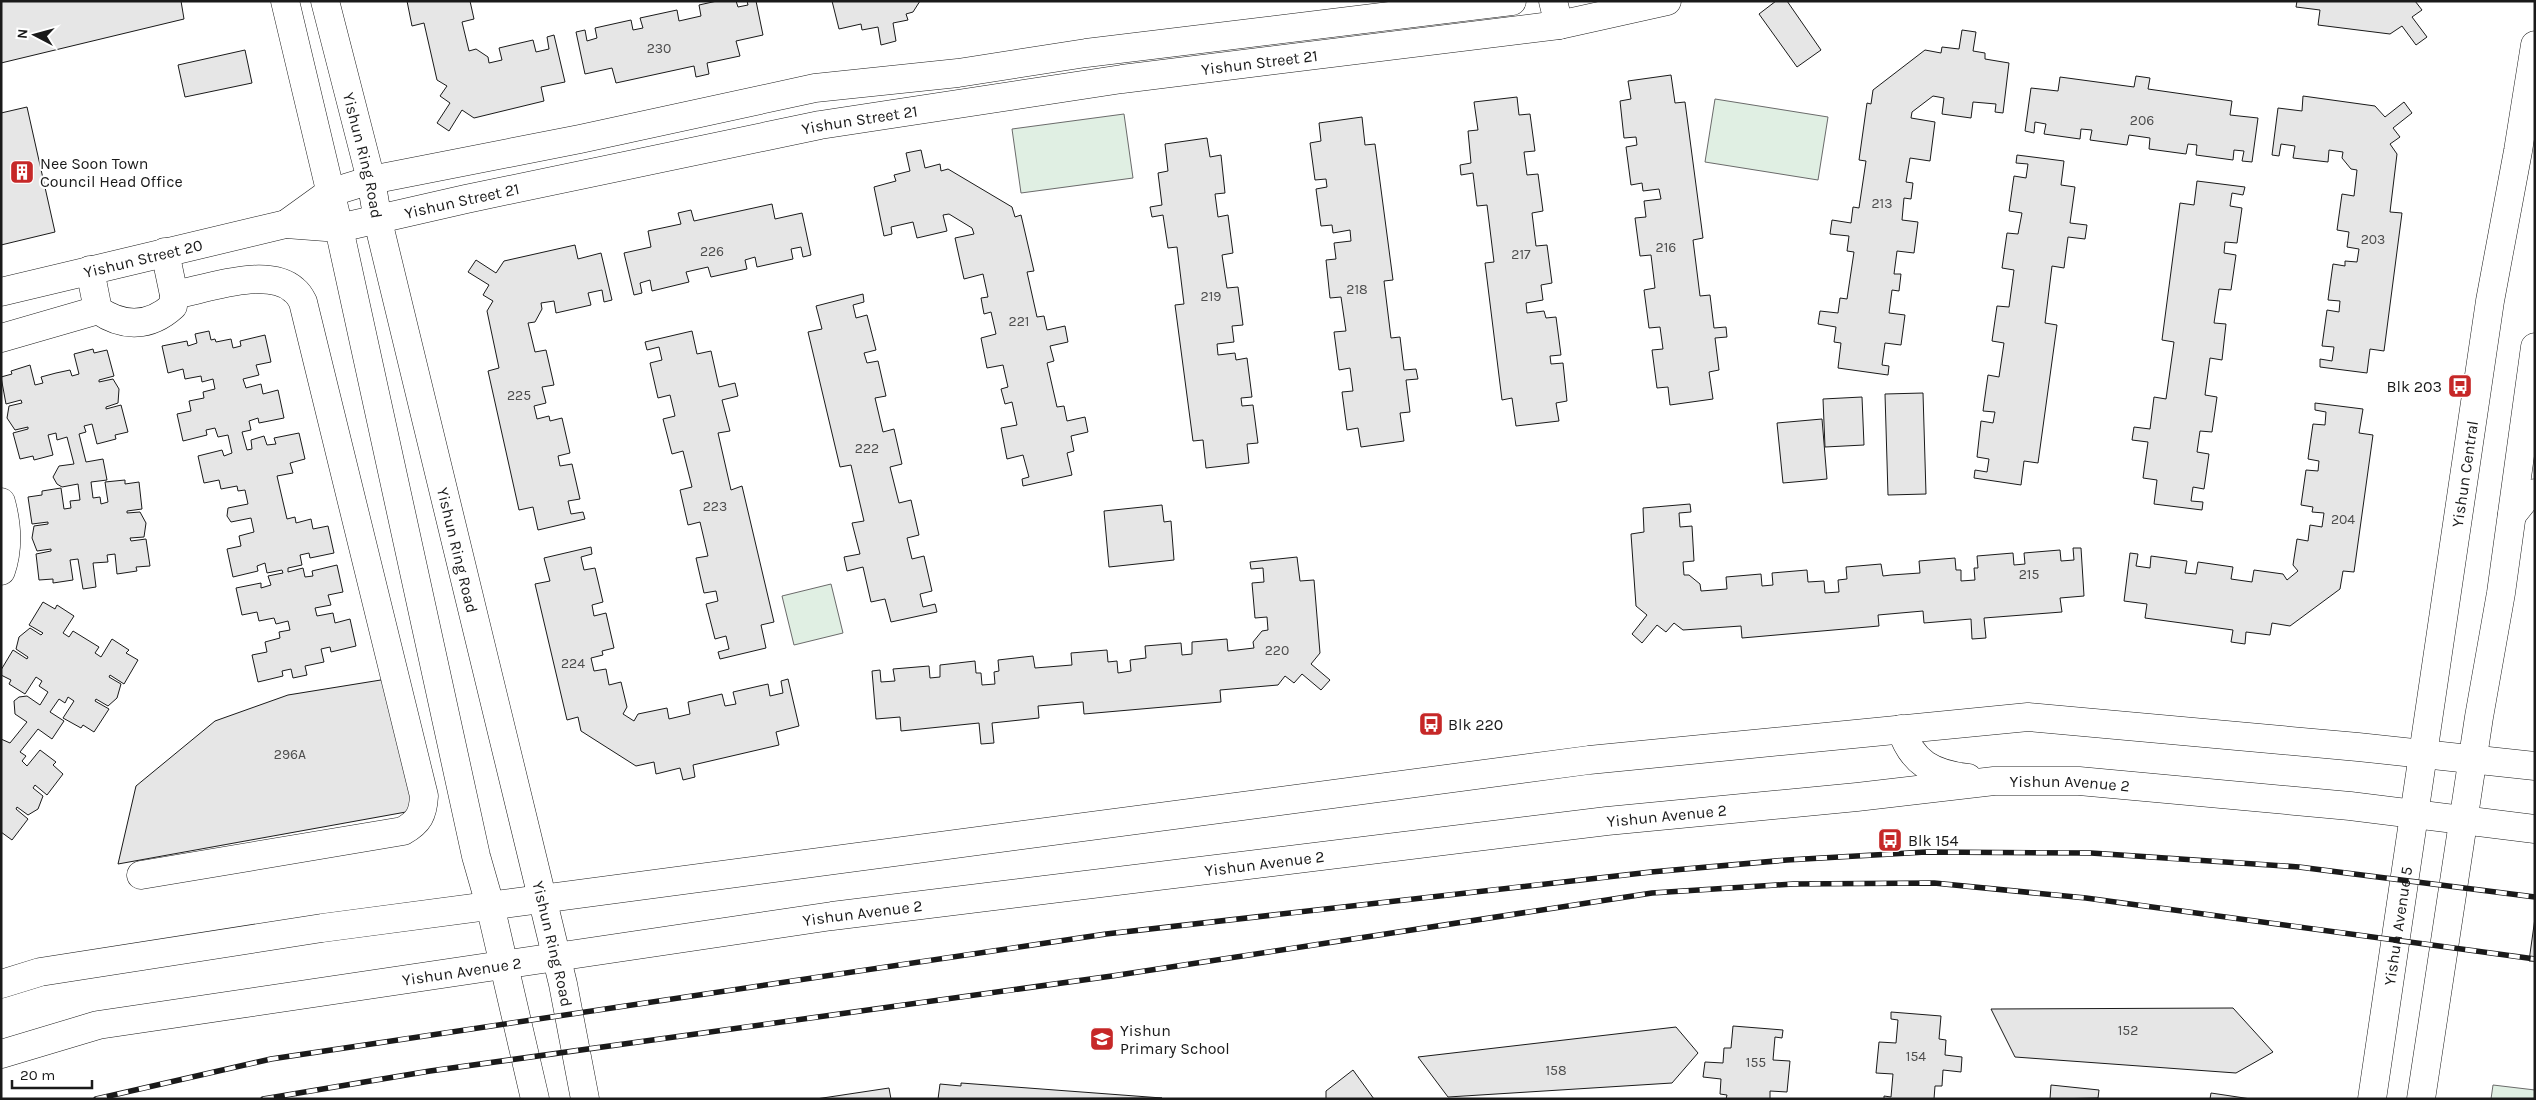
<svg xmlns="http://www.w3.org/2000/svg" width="2536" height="1100" font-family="Karla,sans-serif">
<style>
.green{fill:#e0efe3;stroke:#6a6a6a}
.building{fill:#e6e6e6;stroke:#1a1a1a}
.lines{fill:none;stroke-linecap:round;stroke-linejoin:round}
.minor-casing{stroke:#1a1a1a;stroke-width:29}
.major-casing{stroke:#1a1a1a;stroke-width:29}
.minor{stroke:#fff;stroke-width:28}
.major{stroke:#fff;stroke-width:28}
.rail-casing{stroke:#1a1a1a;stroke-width:5.5}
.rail{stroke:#fff;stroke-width:4;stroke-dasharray:11;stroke-linecap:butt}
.labels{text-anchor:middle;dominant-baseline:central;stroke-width:4;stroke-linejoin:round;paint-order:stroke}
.number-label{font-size:14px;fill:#4d4d4d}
.street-label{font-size:16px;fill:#1a1a1a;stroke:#fff}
.poi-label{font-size:16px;fill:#1a1a1a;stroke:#fff;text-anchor:start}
</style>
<rect width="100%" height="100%" fill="#fff"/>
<g class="green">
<polygon points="1715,99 1828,117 1818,180 1705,162"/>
<polygon points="1124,114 1133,178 1021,193 1012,129"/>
<polygon points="831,584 843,633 794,645 782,596"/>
<polygon points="2493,1085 2535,1090 2535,1099 2491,1099"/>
</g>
<g class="building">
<polygon points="1,1 181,1 184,19 1,63"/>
<polygon points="407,1 470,1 474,19 462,22 469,51 476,49 488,57 489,63 502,60 499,48 533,40 536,52 549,49 547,37 554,35 565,82 541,87 544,101 474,118 462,110 449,131 437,123 450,103 440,96 447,86 437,80 424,23 412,26"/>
<polygon points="717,1 736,1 738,7 748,5 747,1 756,1 763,35 736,41 740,56 707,63 709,74 696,77 694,66 616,83 612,68 585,74 576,32 585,30 587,41 597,38 595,28 631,20 633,30 643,28 640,18 677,10 679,21 701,16 699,5"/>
<polygon points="832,1 920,1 913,12 906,14 908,20 893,23 896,41 881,45 878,27 862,30 861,24 839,29"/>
<polygon points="1776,1 1787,1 1821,50 1797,67 1759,14"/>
<polygon points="2297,1 2415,1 2422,10 2412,17 2427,37 2416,45 2402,26 2390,34 2318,25 2320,10 2296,7"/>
<polygon points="1962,30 1976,32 1973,51 1985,53 1985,59 2009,63 2003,113 1995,112 1996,104 1973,102 1971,118 1942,114 1944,98 1933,96 1912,112 1911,118 1935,122 1930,161 1910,158 1906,182 1913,183 1911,199 1904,198 1902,220 1918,222 1914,253 1897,251 1894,274 1901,274 1899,291 1892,290 1889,313 1905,315 1901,345 1885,343 1882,365 1889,366 1888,375 1838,368 1841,343 1834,342 1836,327 1818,324 1820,311 1838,313 1840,298 1847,299 1854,252 1847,251 1849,236 1830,234 1832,220 1851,223 1853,207 1859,208 1866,161 1859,160 1867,103 1871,104 1873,90 1925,50 1941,53 1942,47 1959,49"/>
<polygon points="245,50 252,83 185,97 178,65"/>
<polygon points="1671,75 1675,103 1685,102 1703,238 1693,240 1700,296 1710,295 1714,328 1726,327 1727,337 1715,338 1719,370 1709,372 1713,399 1670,405 1668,387 1657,388 1652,350 1663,349 1660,327 1649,328 1644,290 1655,288 1651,255 1640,256 1635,218 1646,217 1644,201 1661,199 1659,189 1643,191 1642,183 1631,185 1626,147 1637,145 1636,137 1624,138 1620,101 1631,99 1628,81"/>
<polygon points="2136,76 2150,78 2148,89 2232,101 2230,115 2258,118 2252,162 2242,161 2244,151 2234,150 2233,160 2196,155 2197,145 2188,144 2186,154 2149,149 2150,138 2129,135 2127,145 2090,140 2092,130 2081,129 2080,139 2044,134 2046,124 2035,122 2034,133 2025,131 2031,88 2058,91 2060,77 2134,87"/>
<polygon points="2303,96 2375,106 2385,117 2404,102 2412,113 2393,128 2400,137 2390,144 2397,154 2390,212 2402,213 2384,351 2370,349 2367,373 2320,367 2320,359 2332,361 2334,347 2322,346 2327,310 2339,312 2340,301 2328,300 2333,264 2345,266 2345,261 2357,262 2359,249 2347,247 2349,232 2337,230 2342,194 2354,196 2357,170 2351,169 2342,158 2343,152 2329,150 2328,162 2293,158 2295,146 2281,144 2279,156 2272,155 2278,108 2302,111"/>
<polygon points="1517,97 1519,115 1530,114 1535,151 1524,152 1527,175 1538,174 1543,211 1532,213 1536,246 1547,245 1552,283 1541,285 1543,300 1526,303 1527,313 1544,311 1546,318 1556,317 1561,355 1550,356 1551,364 1563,363 1567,401 1556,403 1559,421 1516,426 1512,398 1502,400 1485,263 1494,262 1487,205 1477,206 1473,173 1461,175 1460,165 1471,163 1468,131 1478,130 1474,102"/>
<polygon points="27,107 55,232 1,245 1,113"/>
<polygon points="1362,117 1365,145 1375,144 1393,280 1384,281 1391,338 1400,337 1404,370 1416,369 1418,379 1406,380 1410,412 1400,413 1404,441 1361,447 1358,428 1347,430 1342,392 1353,391 1350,368 1339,370 1334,332 1346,331 1341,297 1330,298 1326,260 1336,259 1334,243 1351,241 1350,230 1333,233 1332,225 1321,226 1316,189 1327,187 1326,179 1315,180 1310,143 1321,141 1319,123"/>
<polygon points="1207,138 1210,157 1221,155 1225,193 1215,194 1218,217 1228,215 1233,253 1222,255 1227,288 1238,287 1243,325 1232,326 1234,342 1217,344 1218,355 1235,353 1236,360 1247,358 1252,397 1241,398 1242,406 1253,405 1258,443 1247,444 1249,463 1206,468 1203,440 1193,441 1175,305 1184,304 1177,247 1168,248 1163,215 1152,217 1150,207 1162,205 1158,173 1168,171 1165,144"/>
<polygon points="921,150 925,168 940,164 941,171 948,169 1012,207 1015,217 1021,215 1034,271 1027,272 1037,317 1044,316 1047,330 1065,326 1068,342 1050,346 1054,361 1047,363 1057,407 1064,406 1067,421 1085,417 1088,432 1071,436 1074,451 1067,453 1072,475 1023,486 1022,479 1029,477 1023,455 1007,459 1001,428 1017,425 1012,402 1005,404 1001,389 1008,387 1003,365 987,368 981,338 996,334 991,312 984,314 981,298 988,297 983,274 964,279 955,238 974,234 972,228 949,214 943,215 947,231 917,238 913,222 891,227 892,234 884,236 874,187 896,181 894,175 910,171 906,153"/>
<polygon points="2017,155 2064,161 2061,185 2075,187 2070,223 2087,225 2085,239 2068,237 2064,268 2052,266 2045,323 2057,325 2038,463 2024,461 2021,485 1974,478 1975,470 1987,472 1989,459 1977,457 1981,421 1993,423 1995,412 1983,411 1988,375 1999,377 2004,343 1992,341 1997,306 2009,307 2014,270 2002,268 2007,233 2018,234 2022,213 2009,211 2014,176 2026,178 2028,164 2016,163"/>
<polygon points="2197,181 2245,187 2243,195 2232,193 2230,206 2242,208 2237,243 2225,242 2224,253 2236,255 2231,290 2219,289 2214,323 2226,324 2222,360 2210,358 2205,395 2217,397 2212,432 2200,431 2197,452 2209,454 2204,489 2193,487 2191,501 2203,502 2202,510 2154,504 2157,480 2143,478 2148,442 2132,440 2134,427 2150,429 2154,397 2166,399 2174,342 2162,340 2180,203 2194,205"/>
<polygon points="772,204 775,219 802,213 811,255 803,257 801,247 791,249 793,259 757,267 755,257 745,260 747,269 711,277 708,267 686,272 689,282 652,291 650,280 640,283 642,293 634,295 624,253 651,247 648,231 681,224 678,213 691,210 694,221"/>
<polygon points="575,245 578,259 601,253 612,300 604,302 602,290 588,293 591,305 556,313 554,301 541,303 542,309 535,322 528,323 535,352 546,350 554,385 542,387 546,403 534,406 537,419 549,416 550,421 562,418 570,453 558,456 560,466 572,464 580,499 568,501 571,514 583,512 585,519 538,530 533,507 519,510 488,371 499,368 487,311 493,301 483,295 489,285 468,272 476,260 496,273 504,261"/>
<polygon points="863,294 864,302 853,305 856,318 867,315 876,350 864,353 867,363 878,361 886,396 875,398 883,432 894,429 902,464 890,467 899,503 911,500 919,535 907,538 912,559 924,556 932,591 920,594 923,607 935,604 937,612 891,622 885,599 871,602 863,567 847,571 844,557 860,554 852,523 864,521 851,465 840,467 808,332 822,329 816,306"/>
<polygon points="209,331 211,340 215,339 216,342 231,339 233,348 241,346 240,341 265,335 271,362 256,365 259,375 243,379 246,388 261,384 263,394 278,390 284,418 259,423 258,418 249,421 251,430 242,432 247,450 252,449 251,440 264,436 267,445 276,444 274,438 299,433 305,459 290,463 293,473 277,476 287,519 295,517 296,523 311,519 313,529 328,526 334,553 310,558 309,553 300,555 302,565 288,568 288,572 303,568 305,577 313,576 312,571 337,565 343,592 328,595 331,605 315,608 317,616 333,613 335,623 350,619 356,646 331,652 330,647 321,649 324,662 305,666 307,675 293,678 291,669 282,671 283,676 258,682 252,655 267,652 265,642 280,638 279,632 290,630 288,621 276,624 274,618 259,621 257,612 242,615 236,588 261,583 261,588 271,585 268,576 283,573 282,570 267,573 265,563 257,566 258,571 233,577 227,549 241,546 239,536 254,532 251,518 231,522 227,516 228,508 248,504 245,490 238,491 237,486 221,489 219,480 204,483 198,456 222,450 224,456 232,453 228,435 218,437 215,428 206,430 207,435 183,441 177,414 191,411 189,401 204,398 203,392 215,389 213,379 202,382 201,376 185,379 183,369 168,373 162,346 187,341 188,346 197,343 195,334"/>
<polygon points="692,331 697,354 711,351 719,387 735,383 738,396 722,400 730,431 718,433 731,490 742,486 774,622 761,625 766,648 720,659 718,652 729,649 726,636 715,639 706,604 718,601 716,591 704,593 696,558 708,556 700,522 688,525 680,490 692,487 683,451 672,454 663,419 675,416 670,395 658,398 650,363 662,360 659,347 647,350 645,342"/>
<polygon points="93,349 94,353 107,350 114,376 99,380 99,382 113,379 119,389 118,403 106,407 106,409 121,405 128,432 115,435 116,439 97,444 92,424 84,426 86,432 79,434 86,462 103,459 107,480 91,482 93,498 100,497 101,504 108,502 105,482 125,480 125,484 139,482 142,509 127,511 127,513 140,512 146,523 144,537 130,538 131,541 146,539 150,566 136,567 137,571 117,574 115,554 107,555 108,562 93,563 96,587 83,589 78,559 70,560 73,580 53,583 53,579 39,580 36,554 51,551 51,549 37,551 32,538 34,526 48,524 48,522 32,524 28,497 42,495 42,491 61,488 64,509 71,508 70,501 80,500 78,484 62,487 57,484 53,477 59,466 74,464 67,437 57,440 56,433 48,435 53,455 34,460 33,456 20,459 13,433 28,429 28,427 15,430 7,418 9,406 22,403 21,400 6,404 1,377 12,374 11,371 30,365 35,385 43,383 41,377 56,373 70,370 72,376 79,374 74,354"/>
<polygon points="1923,393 1926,494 1888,495 1885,394"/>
<polygon points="1862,397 1864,445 1825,447 1823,399"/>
<polygon points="2315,403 2363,409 2359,433 2373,435 2354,572 2343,571 2340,589 2290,626 2272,623 2270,635 2246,632 2245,644 2231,642 2233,630 2145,618 2147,604 2124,601 2130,553 2138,554 2136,566 2150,568 2151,556 2187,561 2185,573 2196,574 2198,562 2233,567 2231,579 2252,582 2254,570 2283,574 2287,580 2298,571 2293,565 2297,539 2308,541 2310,525 2322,527 2324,513 2312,512 2313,507 2301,505 2306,470 2318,471 2319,461 2308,459 2313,424 2325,425 2326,412 2315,410"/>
<polygon points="1822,419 1827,479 1783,483 1777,423"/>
<polygon points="1690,504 1691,512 1679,513 1680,527 1692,526 1694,561 1683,562 1684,575 1689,575 1700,584 1701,591 1727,589 1726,577 1761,574 1762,586 1773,585 1772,573 1807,570 1808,582 1824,581 1825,593 1839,592 1838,580 1847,579 1846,567 1881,564 1883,576 1891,575 1920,573 1919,561 1955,558 1956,570 1961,570 1961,581 1975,580 1974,568 1978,568 1977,556 2013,553 2014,565 2025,564 2024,553 2060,550 2061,561 2074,560 2073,548 2081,548 2084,596 2060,598 2062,612 1984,618 1986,638 1972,639 1971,619 1924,623 1923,611 1878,615 1879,626 1742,638 1741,626 1683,630 1674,623 1666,632 1657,625 1642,643 1632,634 1647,615 1636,606 1631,534 1644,532 1643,508"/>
<polygon points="1162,505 1164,522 1171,521 1174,560 1109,567 1104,511"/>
<polygon points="591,547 592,554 581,557 584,570 595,568 603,602 592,605 594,616 606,613 614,648 602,651 603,655 591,658 594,671 606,669 609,685 621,682 627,707 623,714 634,721 638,714 667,708 669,719 690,714 688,702 722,694 725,706 736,704 733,692 768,684 770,696 783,693 781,681 788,679 799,726 776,732 779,745 693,765 695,777 683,780 680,768 656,774 654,762 636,766 581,731 578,717 567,720 535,584 550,581 544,558"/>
<polygon points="1297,557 1300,581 1314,580 1320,653 1311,664 1330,680 1321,690 1302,674 1294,683 1285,676 1278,685 1220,690 1221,702 1084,714 1083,702 1038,706 1039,718 992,723 994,743 981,744 979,723 901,731 900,717 876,719 872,671 880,670 881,682 895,681 893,669 929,666 930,678 940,677 940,665 975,661 976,673 981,673 982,685 995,684 994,672 999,671 998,660 1033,656 1035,668 1072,665 1071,653 1107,650 1108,662 1117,661 1118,673 1131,671 1130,660 1146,658 1145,646 1181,643 1182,655 1192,654 1192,642 1227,639 1228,651 1254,648 1253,642 1262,631 1268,630 1267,617 1255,618 1252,583 1264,582 1263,568 1251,569 1250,562"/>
<polygon points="43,602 55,609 57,605 74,616 63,633 69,637 73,631 99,647 95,653 101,657 112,639 129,650 126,653 138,660 124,684 110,675 109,677 121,684 117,698 108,706 96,699 95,701 109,709 94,732 83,725 81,728 63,718 74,701 68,697 65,703 59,699 50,712 64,721 52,739 38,729 20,752 26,756 22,761 27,766 40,750 56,762 53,765 63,774 47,795 35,785 33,788 43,796 38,809 28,815 17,807 16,809 28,819 12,840 1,832 1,739 10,743 27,722 15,714 14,701 19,697 27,696 40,705 48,692 39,686 42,681 36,677 25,694 9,684 11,680 1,675 1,670 13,650 27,659 28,657 16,649 19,637 30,628 41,635 43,633 29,625"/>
<polygon points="387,679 417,810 118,864 136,786 215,721 288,695"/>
<polygon points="2535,918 2535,961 2529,961"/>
<polygon points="2233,1008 2273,1052 2236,1073 2015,1057 1991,1009"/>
<polygon points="1891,1012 1941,1016 1939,1039 1946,1040 1945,1055 1962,1057 1961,1072 1943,1070 1942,1086 1935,1086 1934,1099 1884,1099 1884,1096 1891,1097 1893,1074 1876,1073 1879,1042 1896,1043 1898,1020 1891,1019"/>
<polygon points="1733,1026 1783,1030 1782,1038 1775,1037 1773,1060 1790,1061 1787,1092 1770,1091 1770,1099 1726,1099 1727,1095 1720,1094 1721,1079 1703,1077 1705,1062 1723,1063 1724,1048 1731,1048"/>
<polygon points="1676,1027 1698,1053 1672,1083 1448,1097 1418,1057"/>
<polygon points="1353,1070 1374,1099 1326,1099 1326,1091"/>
<polygon points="961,1083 1162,1098 938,1099 940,1084 961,1086"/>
<polygon points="2051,1085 2099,1090 2098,1098 2050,1099"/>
<polygon points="889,1088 891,1099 816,1099"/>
<polygon points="2211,1093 2251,1099 2210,1099"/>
</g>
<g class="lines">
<defs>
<g id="minor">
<polyline points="1553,1 1559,25"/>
<polyline points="286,224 329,193 371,180 580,139 815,88 958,73 1086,53 1512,1"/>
<path d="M90,270l8,40c26,18 52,17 75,-4l1,-11 -9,-43"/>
<path id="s1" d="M1,292l285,-68 53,4 127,-29 354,-74 302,-46 437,-54 108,-24"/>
<polyline points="1,338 98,310"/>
<path d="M1,502c6,22 8,46 0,69"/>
<polyline points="2512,515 2528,495 2535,493"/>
<path d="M141,875l262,-44c16,-9 20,-17 21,-35l-121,-494c-2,-4 -5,-9 -9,-12 -26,-24 -88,-1 -120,5"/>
</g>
<g id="major">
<polyline points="285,1 339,228 476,856 490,905 535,1099"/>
<path id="s2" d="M325,1l46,179 7,41 185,763 22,115"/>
<path d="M1901,729c11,34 32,45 67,49"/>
<polyline points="1,984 40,972 322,928 1589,760 2028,717 2358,747 2535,766"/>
<path id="s3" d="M1,1054l97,-29 734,-109 775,-95 250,-24 137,-16h85l271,25 185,23"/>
<path id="s4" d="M2372,1099l118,-798 28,-150 17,-106"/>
<polyline points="2421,1099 2479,717 2501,593 2535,347"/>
</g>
</defs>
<use href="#minor" class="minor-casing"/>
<use href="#major" class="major-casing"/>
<use href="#minor" class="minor"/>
<use href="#major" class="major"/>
<defs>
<g id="rail">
<polyline points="96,1099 271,1059 1106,934 1651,872 1787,860 1926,852 2091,853 2299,867 2535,897"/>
<polyline points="263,1099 430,1071 1112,976 1652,893 1793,884 1934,883 2086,898 2535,959"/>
</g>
</defs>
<use href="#rail" class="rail-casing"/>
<use href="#rail" class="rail"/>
</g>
<defs>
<symbol id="building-square" viewBox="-11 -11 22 22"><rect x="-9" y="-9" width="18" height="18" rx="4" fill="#c62828" stroke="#fff"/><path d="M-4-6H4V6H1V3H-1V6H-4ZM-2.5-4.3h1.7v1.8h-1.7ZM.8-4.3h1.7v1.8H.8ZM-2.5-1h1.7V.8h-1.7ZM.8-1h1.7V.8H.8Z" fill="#fff"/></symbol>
<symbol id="bus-square" viewBox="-11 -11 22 22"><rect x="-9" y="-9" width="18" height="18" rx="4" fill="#c62828" stroke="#fff"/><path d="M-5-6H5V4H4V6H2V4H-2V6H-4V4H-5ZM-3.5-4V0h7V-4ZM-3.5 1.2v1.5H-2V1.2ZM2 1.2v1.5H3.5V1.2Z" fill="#fff"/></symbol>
<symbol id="school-square" viewBox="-11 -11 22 22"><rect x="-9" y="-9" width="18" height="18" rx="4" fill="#c62828" stroke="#fff"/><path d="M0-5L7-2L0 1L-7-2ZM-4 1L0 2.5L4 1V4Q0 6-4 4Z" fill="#fff"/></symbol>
</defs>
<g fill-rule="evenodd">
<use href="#building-square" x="8" y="158" width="28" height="28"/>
<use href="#bus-square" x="2446" y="372" width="28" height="28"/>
<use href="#bus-square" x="1417" y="710" width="28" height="28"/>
<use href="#bus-square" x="1876" y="826" width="28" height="28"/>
<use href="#school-square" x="1088" y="1025" width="28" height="28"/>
</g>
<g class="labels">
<g class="number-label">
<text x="659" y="48">230</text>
<text x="2142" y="120">206</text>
<text x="1882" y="203">213</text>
<text x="2373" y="239">203</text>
<text x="1666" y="247">216</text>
<text x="712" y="251">226</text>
<text x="1521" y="254">217</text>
<text x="1357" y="289">218</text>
<text x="1211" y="296">219</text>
<text x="1019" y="321">221</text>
<text x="519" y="395">225</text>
<text x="867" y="448">222</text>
<text x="715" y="506">223</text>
<text x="2343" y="519">204</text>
<text x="2029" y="574">215</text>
<text x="1277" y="650">220</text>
<text x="573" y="663">224</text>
<text x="290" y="754">296A</text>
<text x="2128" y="1030">152</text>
<text x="1916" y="1056">154</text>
<text x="1756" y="1062">155</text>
<text x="1556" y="1070">158</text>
</g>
<g class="street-label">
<text stroke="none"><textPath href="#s1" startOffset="1282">Yishun Street 21</textPath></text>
<text stroke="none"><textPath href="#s1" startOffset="878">Yishun Street 21</textPath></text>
<text stroke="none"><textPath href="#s2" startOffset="159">Yishun Ring Road</textPath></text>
<text stroke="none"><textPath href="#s1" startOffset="472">Yishun Street 21</textPath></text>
<text stroke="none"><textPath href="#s1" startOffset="146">Yishun Street 20</textPath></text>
<text stroke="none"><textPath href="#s4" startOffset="632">Yishun Central</textPath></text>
<text stroke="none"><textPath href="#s2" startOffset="565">Yishun Ring Road</textPath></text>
<text stroke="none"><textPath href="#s3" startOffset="2089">Yishun Avenue 2</textPath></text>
<text stroke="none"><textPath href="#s3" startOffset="1684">Yishun Avenue 2</textPath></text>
<text stroke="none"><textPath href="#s3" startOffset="1279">Yishun Avenue 2</textPath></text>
<text stroke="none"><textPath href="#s3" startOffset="874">Yishun Avenue 2</textPath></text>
<text stroke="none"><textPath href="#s4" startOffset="175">Yishun Avenue 5</textPath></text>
<text stroke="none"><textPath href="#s2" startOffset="970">Yishun Ring Road</textPath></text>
<text stroke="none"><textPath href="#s3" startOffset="469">Yishun Avenue 2</textPath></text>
</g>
<g class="poi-label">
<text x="40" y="163">Nee Soon Town<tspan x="40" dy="18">Council Head Office</tspan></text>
<text x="2442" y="386" text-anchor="end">Blk 203</text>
<text x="1448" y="724">Blk 220</text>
<text x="1908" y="840">Blk 154</text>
<text x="1120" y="1030">Yishun<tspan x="1120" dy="18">Primary School</tspan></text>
</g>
</g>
<rect width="2536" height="1100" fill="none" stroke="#1a1a1a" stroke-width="5"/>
<g transform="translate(35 35) rotate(276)" stroke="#ffffff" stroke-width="4" paint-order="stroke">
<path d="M0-4L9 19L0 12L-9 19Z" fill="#1a1a1a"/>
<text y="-8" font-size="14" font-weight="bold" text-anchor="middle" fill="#1a1a1a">N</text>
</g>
<path d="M12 1080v8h80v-8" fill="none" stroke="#1a1a1a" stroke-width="2.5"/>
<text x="20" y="1080" font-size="15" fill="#1a1a1a" stroke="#ffffff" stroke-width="4" paint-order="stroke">20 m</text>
</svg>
